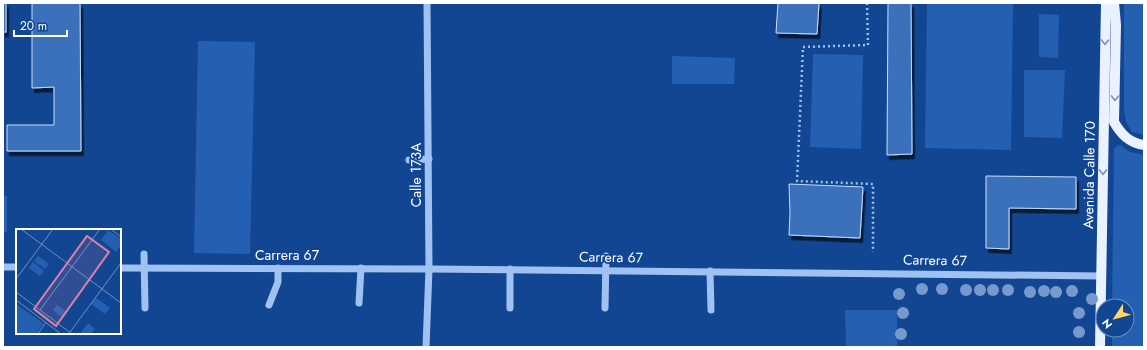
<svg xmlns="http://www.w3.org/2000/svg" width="1147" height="350" font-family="Jost,sans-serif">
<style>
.green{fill:#245fb2}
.building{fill:#3b70bb;stroke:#c7defd;filter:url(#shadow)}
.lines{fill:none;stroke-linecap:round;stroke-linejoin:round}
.path{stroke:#9fc2f2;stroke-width:2.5;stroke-dasharray:2 3;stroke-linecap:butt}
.minor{stroke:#9fc2f2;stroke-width:7}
.major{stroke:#ebf2ff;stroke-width:10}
.tree{fill:#769acd}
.oneway{stroke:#7493c4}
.labels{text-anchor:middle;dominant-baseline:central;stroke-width:3.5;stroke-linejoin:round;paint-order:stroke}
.street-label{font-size:14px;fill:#fff;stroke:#124693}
.inset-road{fill:none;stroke:#7190be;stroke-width:1}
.view{fill:#dd80a5;fill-opacity:0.15;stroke:#dd80a5;stroke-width:2}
.inset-edge{fill:none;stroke:#fff;stroke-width:2}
</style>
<defs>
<filter id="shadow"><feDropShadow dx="2.5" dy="4.5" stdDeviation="0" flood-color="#0009"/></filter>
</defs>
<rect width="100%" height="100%" fill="#124693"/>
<g class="green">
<polygon points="927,3 1013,3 1011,150 925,148"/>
<polygon points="1124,3 1144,3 1144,135 1132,132 1126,122 1124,109"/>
<polygon points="1039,14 1059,15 1058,58 1039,57"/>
<polygon points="198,41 255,42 250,254 194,253"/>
<polygon points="813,54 863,55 861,149 810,147"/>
<polygon points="672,56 735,58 734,84 672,84"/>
<polygon points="1024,70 1065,70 1062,138 1024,137"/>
<polygon points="1120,145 1130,152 1144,155 1144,347 1112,347 1112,330 1127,330 1127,306 1112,306 1114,149 1117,146"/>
<rect x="3" y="196" width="4" height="36"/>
<polygon points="845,310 897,310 897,347 846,347"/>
</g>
<g class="building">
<rect x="3" y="3" width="3" height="29"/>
<polygon points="32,3 80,3 81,151 7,151 7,125 54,125 54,87 32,88"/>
<polygon points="778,3 819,3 817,34 776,33"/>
<polygon points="888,3 911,3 912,154 887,155"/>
<polygon points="986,176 1076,177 1076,209 1009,208 1009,249 986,248"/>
<polygon points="789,184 863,187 860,238 789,235 790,213"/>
</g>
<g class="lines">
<polyline class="path" points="867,3 868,45 803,47 797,181 873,184 873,252"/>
<g class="minor">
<polyline points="409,160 429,159"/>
<polyline points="144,254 145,308"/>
<polyline points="3,267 17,267"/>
<polyline points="120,268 429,269 1102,276"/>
<polyline points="510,269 510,308"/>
<polyline points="710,271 711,310"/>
<polyline points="359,303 361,268"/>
<polyline points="269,305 278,282 278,268"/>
<polyline points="605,308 606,256"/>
<polyline points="426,347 429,269 427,3"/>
</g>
<g class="major">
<path d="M1114,3l2,22 -2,97c7,12 15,21 30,23"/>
<polyline points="1100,347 1106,3"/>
</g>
</g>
<g class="tree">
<circle cx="922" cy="289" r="6"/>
<circle cx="942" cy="289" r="6"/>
<circle cx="966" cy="290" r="6"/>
<circle cx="980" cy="290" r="6"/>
<circle cx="993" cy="290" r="6"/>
<circle cx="1008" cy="290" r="6"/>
<circle cx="1044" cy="291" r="6"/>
<circle cx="1072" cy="291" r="6"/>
<circle cx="1030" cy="292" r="6"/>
<circle cx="1056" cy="292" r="6"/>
<circle cx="899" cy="294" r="6"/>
<circle cx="1092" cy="299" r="6"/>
<circle cx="903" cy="313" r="6"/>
<circle cx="1079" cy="313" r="6"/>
<circle cx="1079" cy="332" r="6"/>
<circle cx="901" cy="334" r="6"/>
</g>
<defs><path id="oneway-chevron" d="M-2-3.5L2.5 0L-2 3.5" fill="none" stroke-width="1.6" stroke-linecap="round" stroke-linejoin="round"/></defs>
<g class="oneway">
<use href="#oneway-chevron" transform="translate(1105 42) rotate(91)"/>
<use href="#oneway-chevron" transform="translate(1115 98) rotate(91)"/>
<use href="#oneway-chevron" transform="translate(1103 172) rotate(91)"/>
</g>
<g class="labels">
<g class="street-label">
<text transform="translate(416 175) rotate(-90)">Calle 173A</text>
<text transform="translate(1089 175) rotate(-89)">Avenida Calle 170</text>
<text x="287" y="255">Carrera 67</text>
<text transform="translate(611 257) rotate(1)">Carrera 67</text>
<text transform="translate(935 260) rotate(1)">Carrera 67</text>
</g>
</g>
<g transform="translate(16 229)">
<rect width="105" height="105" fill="#124693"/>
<path d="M92,1l13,9v6l-5,7 -15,-12zM22,27l11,8 -4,5 -11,-8zM17,33l11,9 -4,5 -11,-8zM80,69l14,10 -5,6 -14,-10zM0,75l27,19 -6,11h-21zM41,76l10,7 -4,6 -10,-8zM72,94l7,6 -4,5h-11z" fill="#245fb2"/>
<path class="inset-road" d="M5,0l100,74M95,0l10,8M0,50l37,-50M0,63l56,42M0,71l45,34M24,81l60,-81M54,103l51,-69M22,105l8,-12"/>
<path class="view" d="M71,7l22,16 -53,74 -22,-17z"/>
<rect width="105" height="105" class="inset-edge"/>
</g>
<rect width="1147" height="350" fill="none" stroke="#ffffff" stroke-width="8"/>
<g transform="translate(1115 318) rotate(234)"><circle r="19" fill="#124693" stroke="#7190be"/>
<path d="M0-3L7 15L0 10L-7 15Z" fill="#ffd661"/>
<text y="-6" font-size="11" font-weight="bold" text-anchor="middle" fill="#ffffff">N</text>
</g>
<path d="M14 30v6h53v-6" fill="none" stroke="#ffffff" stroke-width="2"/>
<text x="20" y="30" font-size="12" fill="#ffffff" stroke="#124693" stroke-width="3" paint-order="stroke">20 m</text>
</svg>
